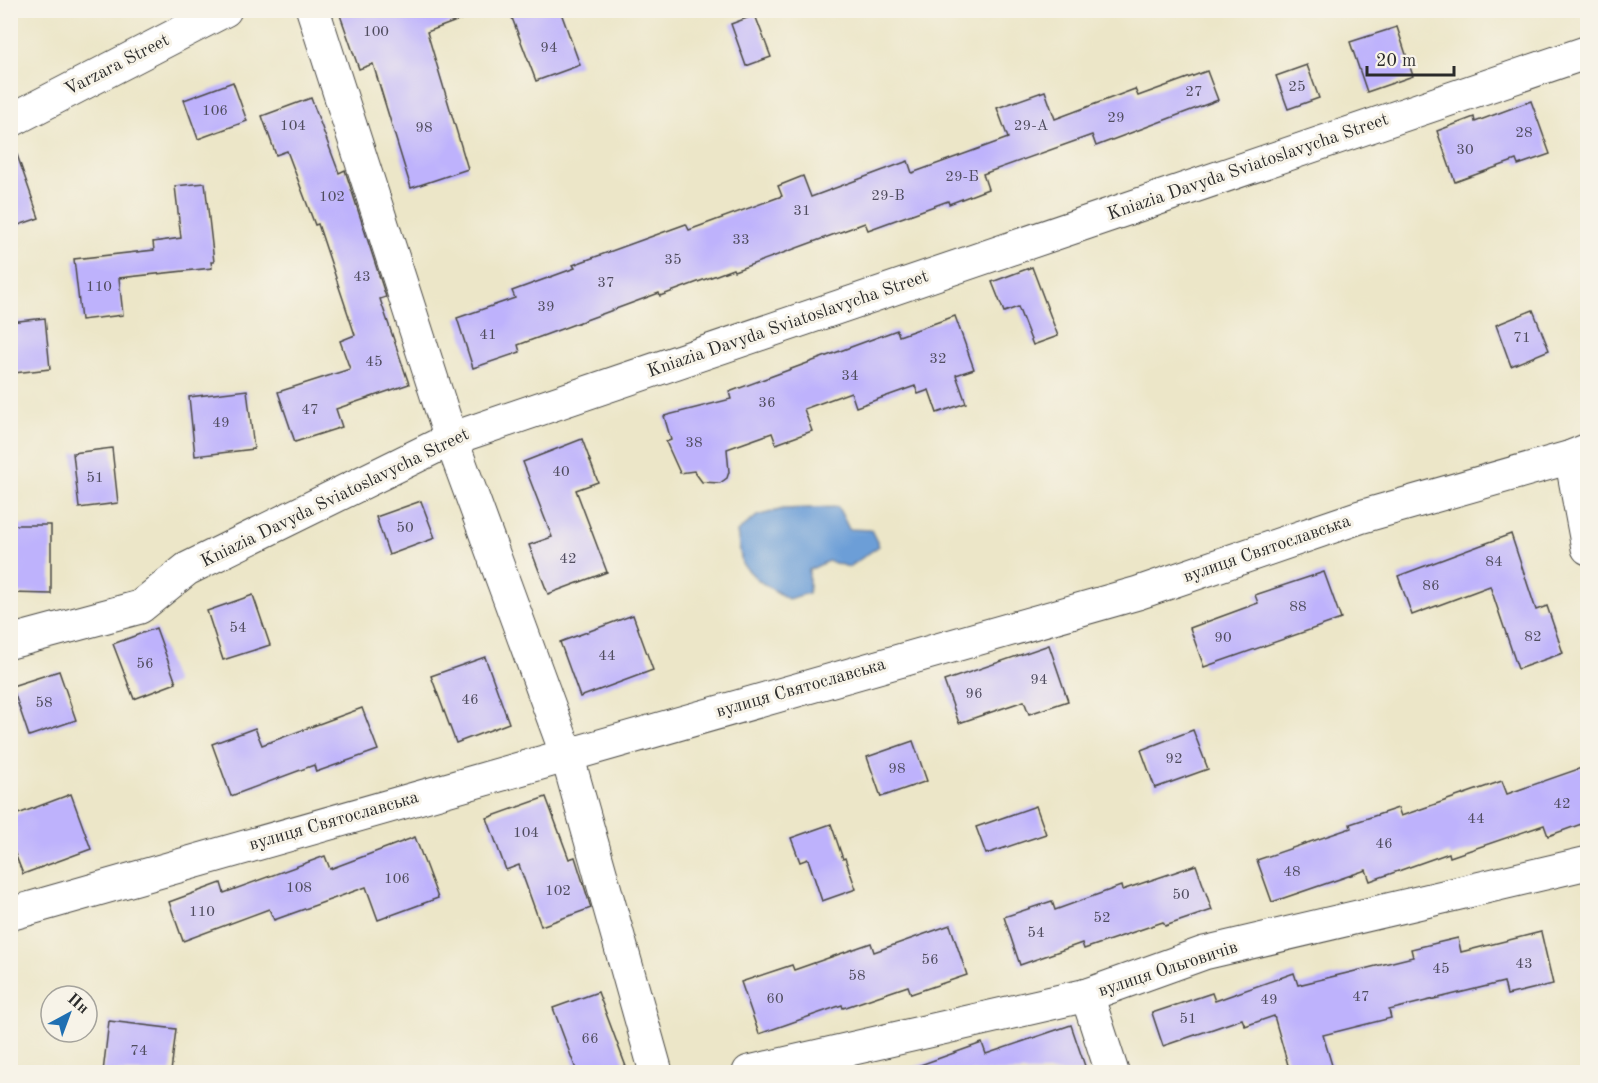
<svg xmlns="http://www.w3.org/2000/svg" width="1598" height="1083" font-family="'Old Standard TT',serif">
<style>
.water{fill:#6c9ed7;stroke:#4c6481;stroke-width:1.5}
.building{fill:#beb2fc}
.lines{fill:none;stroke-linecap:round;stroke-linejoin:round}
.minor-casing{stroke:#484743;stroke-width:35}
.minor{stroke:#fff;stroke-width:33}
.labels{text-anchor:middle;dominant-baseline:central;stroke-width:6;stroke-linejoin:round;paint-order:stroke}
.number-label{font-size:15px;fill:#504d5f}
.street-label{font-size:18px;fill:#2b2b2b;stroke:#f7f3e8}
</style>
<rect width="100%" height="100%" fill="#f7f3e8"/>
<filter id="ink" filterUnits="userSpaceOnUse"><feTurbulence type="fractalNoise" baseFrequency=".0167" numOctaves="2"/><feDisplacementMap in="SourceGraphic" scale="12" xChannelSelector="R" yChannelSelector="G"/><feConvolveMatrix kernelMatrix="1 2 1 2 8 2 1 2 1" color-interpolation-filters="sRGB"/></filter>
<filter id="wash" filterUnits="userSpaceOnUse"><feTurbulence type="fractalNoise" baseFrequency=".008" numOctaves="4" result="noise"/><feDisplacementMap in="SourceGraphic" scale="24" xChannelSelector="R" yChannelSelector="G"/><feGaussianBlur stdDeviation="1.35" result="paint"/><feColorMatrix in="noise" values="0 0 0 0 0 0 0 0 0 0 0 0 0 0 0 0 0 1.4 0 .05"/><feComposite in="paint" operator="in"/></filter>
<g filter="url(#wash)">
<rect width="100%" height="100%" fill="#ece6c8"/>
<polygon class="water" points="838,507 849,529 871,530 879,546 849,567 828,561 809,570 809,593 788,599 759,581 742,564 737,532 757,516 783,509"/>
<g id="blocks">
<g class="building">
<polygon points="352,10 477,10 478,13 427,32 468,169 411,188 373,64 359,69 340,15"/>
<polygon points="509,10 560,10 580,65 536,81"/>
<polygon points="755,15 771,57 746,66 731,24"/>
<polygon points="1397,27 1413,76 1367,92 1350,42"/>
<polygon points="1307,65 1319,98 1288,109 1276,76"/>
<polygon points="1207,71 1218,100 1096,146 1092,135 983,174 988,189 949,204 948,201 868,230 865,223 734,271 733,269 660,296 659,293 518,345 520,352 473,368 457,318 515,298 512,291 575,268 573,265 686,224 689,230 782,196 778,186 803,176 811,197 908,161 912,173 1008,138 997,108 1045,91 1055,119 1135,89 1138,96"/>
<polygon points="233,82 247,121 198,139 184,100"/>
<polygon points="311,98 339,173 345,170 386,297 380,299 409,384 336,409 342,427 295,442 278,392 350,369 340,341 355,335 318,224 315,225 287,151 276,155 262,116"/>
<polygon points="1531,101 1550,154 1518,165 1516,160 1455,182 1437,131 1474,117 1475,122"/>
<polygon points="10,146 14,146 39,218 10,228"/>
<polygon points="205,183 214,262 211,262 212,268 119,278 123,315 81,320 74,259 154,250 153,242 181,238 175,186"/>
<polygon points="1032,267 1058,336 1033,345 1018,307 1004,312 992,282"/>
<polygon points="1533,310 1549,350 1511,366 1496,325"/>
<polygon points="955,316 974,369 956,375 966,403 937,413 929,390 918,394 915,386 856,407 851,392 804,409 812,431 776,444 772,433 727,449 729,472 727,478 720,483 702,482 694,471 680,473 666,442 671,440 664,416 731,399 729,392 897,330 899,336"/>
<polygon points="45,318 50,369 14,373 10,322"/>
<polygon points="247,390 254,449 195,456 189,397"/>
<polygon points="582,439 598,482 576,490 607,572 548,594 529,545 552,537 523,462"/>
<polygon points="112,448 118,503 79,508 73,453"/>
<polygon points="421,501 435,538 389,555 376,517"/>
<polygon points="10,525 51,525 51,594 10,593"/>
<polygon points="1511,534 1536,610 1547,606 1563,653 1518,669 1490,586 1412,615 1398,576"/>
<polygon points="1324,572 1341,619 1204,667 1190,628 1258,603 1255,595"/>
<polygon points="253,595 270,645 223,660 207,611"/>
<polygon points="633,615 653,670 580,697 560,642"/>
<polygon points="156,628 176,683 134,699 113,644"/>
<polygon points="1049,645 1068,701 1029,714 1024,701 959,723 944,681"/>
<polygon points="485,657 509,723 456,743 431,676"/>
<polygon points="59,671 76,720 29,736 12,686"/>
<polygon points="362,708 378,750 316,772 314,765 231,796 212,744 255,728 262,745"/>
<polygon points="1193,730 1208,769 1155,788 1141,750"/>
<polygon points="913,741 927,781 881,797 867,757"/>
<polygon points="1587,766 1587,822 1548,836 1544,825 1450,857 1449,853 1370,881 1366,870 1272,902 1257,860 1351,828 1350,824 1398,808 1401,816 1502,781 1507,794"/>
<polygon points="71,794 91,849 23,874 10,841 10,817"/>
<polygon points="546,797 569,859 575,857 591,908 541,926 519,865 506,870 487,818"/>
<polygon points="1036,806 1046,834 986,854 976,827"/>
<polygon points="831,824 843,859 845,858 856,889 822,901 808,859 800,862 791,838"/>
<polygon points="415,837 438,898 378,920 366,887 274,920 269,909 183,941 169,902 221,883 224,893 325,856 330,869"/>
<polygon points="1196,865 1212,910 1165,926 1163,922 1084,949 1082,943 1020,965 1004,917 1052,901 1055,910 1121,886 1122,890"/>
<polygon points="950,925 967,975 911,994 908,986 843,1008 842,1005 759,1034 741,982 792,965 794,970 871,943 874,952"/>
<polygon points="1541,932 1553,984 1507,995 1504,982 1389,1010 1391,1018 1323,1035 1334,1072 1290,1072 1274,1016 1245,1026 1242,1019 1163,1046 1152,1013 1212,993 1215,1001 1294,973 1298,985 1413,957 1411,949 1458,938 1461,952"/>
<polygon points="598,992 628,1072 577,1072 553,1008"/>
<polygon points="109,1021 176,1029 171,1072 103,1072"/>
<polygon points="1071,1025 1087,1072 909,1072 909,1069 982,1043 986,1054"/>
</g>
</g>
</g>
<g filter="url(#ink)">
<use href="#blocks" fill-opacity="0" stroke="#484743" stroke-width="1.5"/>
<g class="lines">
<defs>
<g id="minor">
<polyline points="313,10 451,439 567,755 656,1072"/>
<polyline points="10,121 225,10"/>
<polyline points="1571,457 1588,548"/>
<polyline points="10,642 140,607 187,569 451,439 1588,52"/>
<polyline points="10,914 1138,593 1360,517 1571,457 1588,450"/>
<polyline points="1087,995 1112,1072"/>
<polyline points="749,1072 1087,995 1204,953 1588,863"/>
</g>
</defs>
<use href="#minor" class="minor-casing"/>
<use href="#minor" class="minor"/>
</g>
</g>
<g class="labels">
<g class="number-label">
<text x="376" y="32">100</text>
<text x="549" y="48">94</text>
<text x="1297" y="87">25</text>
<text x="1194" y="92">27</text>
<text x="215" y="111">106</text>
<text x="1116" y="118">29</text>
<text x="293" y="126">104</text>
<text x="1031" y="126">29-А</text>
<text x="424" y="128">98</text>
<text x="1524" y="133">28</text>
<text x="1465" y="150">30</text>
<text x="962" y="177">29-Б</text>
<text x="888" y="196">29-В</text>
<text x="332" y="197">102</text>
<text x="802" y="211">31</text>
<text x="741" y="240">33</text>
<text x="673" y="260">35</text>
<text x="362" y="277">43</text>
<text x="606" y="283">37</text>
<text x="99" y="287">110</text>
<text x="546" y="307">39</text>
<text x="488" y="335">41</text>
<text x="1522" y="338">71</text>
<text x="938" y="359">32</text>
<text x="374" y="362">45</text>
<text x="850" y="376">34</text>
<text x="767" y="403">36</text>
<text x="310" y="410">47</text>
<text x="221" y="423">49</text>
<text x="694" y="443">38</text>
<text x="561" y="472">40</text>
<text x="95" y="478">51</text>
<text x="405" y="528">50</text>
<text x="568" y="559">42</text>
<text x="1494" y="562">84</text>
<text x="1431" y="586">86</text>
<text x="1298" y="607">88</text>
<text x="238" y="628">54</text>
<text x="1533" y="637">82</text>
<text x="1223" y="638">90</text>
<text x="607" y="656">44</text>
<text x="145" y="664">56</text>
<text x="1039" y="680">94</text>
<text x="974" y="694">96</text>
<text x="470" y="700">46</text>
<text x="44" y="703">58</text>
<text x="1174" y="759">92</text>
<text x="897" y="769">98</text>
<text x="1562" y="804">42</text>
<text x="1476" y="819">44</text>
<text x="526" y="833">104</text>
<text x="1384" y="844">46</text>
<text x="1292" y="872">48</text>
<text x="397" y="879">106</text>
<text x="299" y="888">108</text>
<text x="558" y="891">102</text>
<text x="1181" y="895">50</text>
<text x="202" y="912">110</text>
<text x="1102" y="918">52</text>
<text x="1036" y="933">54</text>
<text x="930" y="960">56</text>
<text x="1524" y="964">43</text>
<text x="1441" y="969">45</text>
<text x="857" y="976">58</text>
<text x="1361" y="997">47</text>
<text x="775" y="999">60</text>
<text x="1269" y="1000">49</text>
<text x="1188" y="1019">51</text>
<text x="590" y="1039">66</text>
<text x="139" y="1051">74</text>
</g>
<g class="street-label">
<text transform="translate(117 65) rotate(-27)">Varzara Street</text>
<text transform="translate(1248 167) rotate(-19)">Kniazia Davyda Sviatoslavycha Street</text>
<text transform="translate(788 324) rotate(-19)">Kniazia Davyda Sviatoslavycha Street</text>
<text transform="translate(335 498) rotate(-26)">Kniazia Davyda Sviatoslavycha Street</text>
<text transform="translate(1267 549) rotate(-19)">вулиця Святославська</text>
<text transform="translate(801 688) rotate(-16)">вулиця Святославська</text>
<text transform="translate(334 821) rotate(-16)">вулиця Святославська</text>
<text transform="translate(1168 969) rotate(-18)">вулиця Ольговичів</text>
</g>
</g>
<rect width="1598" height="1083" fill="none" stroke="#f7f3e8" stroke-width="36"/>
<g transform="translate(69 1014) rotate(41)"><circle r="28" fill="#f7f3e8" stroke="#a5a39c" stroke-width="1.5"/>
<path d="M0-4.5L10 22L0 15L-10 22Z" fill="#1f6fb2"/>
<text y="-9" font-size="16" font-weight="bold" text-anchor="middle" fill="#2b2b2b">Пн</text>
</g>
<path d="M1367 66v9h87v-9" fill="none" stroke="#2b2b2b" stroke-width="3"/>
<text x="1376" y="66" font-size="18" fill="#2b2b2b" stroke="#f7f3e8" stroke-width="4.5" paint-order="stroke">20 m</text>
</svg>
